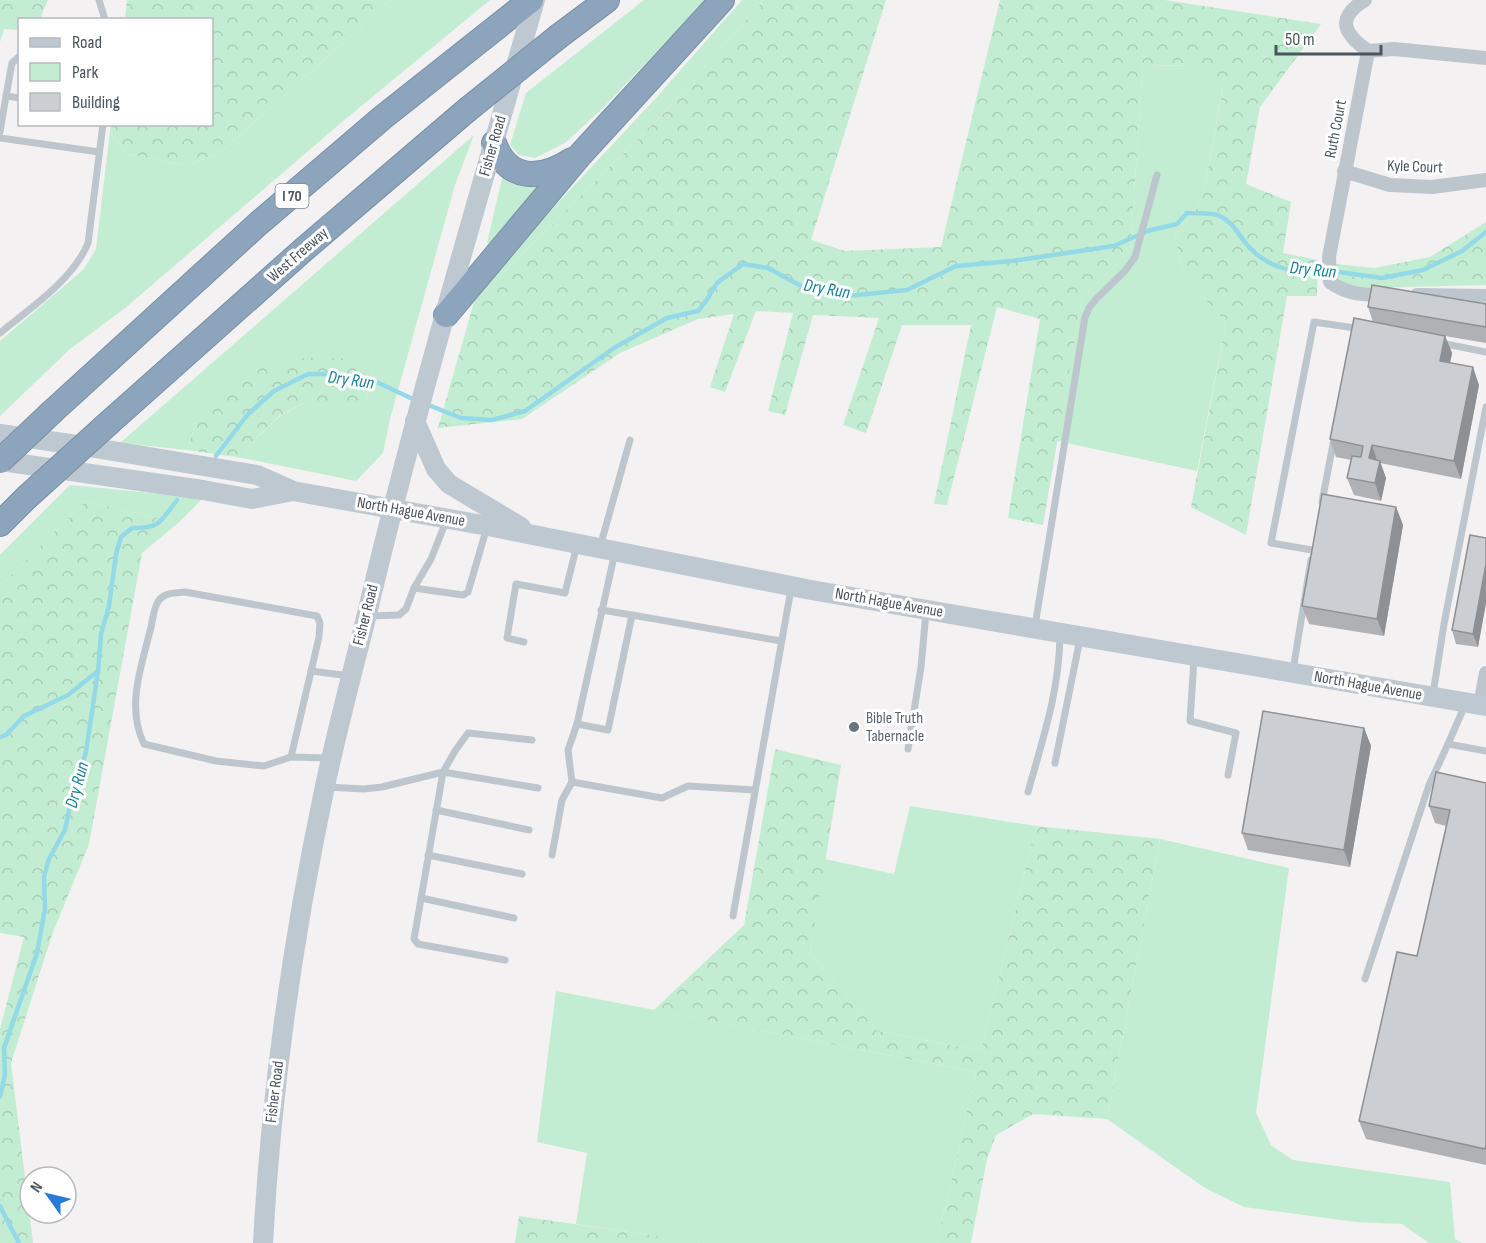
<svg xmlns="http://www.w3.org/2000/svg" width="1486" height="1243" font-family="'Sofia Sans Condensed',sans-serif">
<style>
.green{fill:#c3edd2}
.forest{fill:url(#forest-crowns)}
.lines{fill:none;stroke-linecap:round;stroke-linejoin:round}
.stream{stroke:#94d9e7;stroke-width:4.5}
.motorway-casing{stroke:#7890a8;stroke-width:26}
.service{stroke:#bec6cd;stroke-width:7}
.minor{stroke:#bec6cd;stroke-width:14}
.secondary{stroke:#bec8d1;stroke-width:20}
.motorway{stroke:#8da5bc;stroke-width:24}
.motorway-bridge-casing{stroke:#7890a8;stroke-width:26;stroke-linecap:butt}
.motorway-bridge{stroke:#8da5bc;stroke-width:24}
.wall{fill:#afb1b5}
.shaded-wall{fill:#8e9094}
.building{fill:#cbced3;stroke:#8e9094;stroke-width:1.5}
.worship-dot{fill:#6b7280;stroke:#fff;stroke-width:2}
.labels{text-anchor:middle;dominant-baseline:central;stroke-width:6;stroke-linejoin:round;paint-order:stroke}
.shield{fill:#fff;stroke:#80888e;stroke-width:1.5}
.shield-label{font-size:15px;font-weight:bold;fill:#4a555d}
.street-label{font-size:16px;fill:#4a555d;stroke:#fff}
.worship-label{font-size:16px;fill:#5b616d;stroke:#fff;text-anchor:start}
.water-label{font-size:18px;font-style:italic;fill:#168095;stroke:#fff}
</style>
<defs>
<pattern id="forest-crowns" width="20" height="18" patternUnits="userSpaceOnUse" patternTransform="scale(1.5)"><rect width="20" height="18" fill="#c3edd2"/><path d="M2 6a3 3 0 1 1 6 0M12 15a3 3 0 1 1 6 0" fill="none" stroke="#a9cdb7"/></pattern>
</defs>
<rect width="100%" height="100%" fill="#f3f1f1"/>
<g class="green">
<polygon points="391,0 490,0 342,122 124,309 70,349 0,416 0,341 83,270 96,249 110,131 127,154 187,166 222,151"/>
<polygon points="644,0 706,0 601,110 565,143 535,158 519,155 510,145 526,93"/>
<polygon points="742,0 764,0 665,112 474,302 508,256 656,98"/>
<polygon points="1143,65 1193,66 1223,87 1202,201 1175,237 1183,274 1226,323 1197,471 1057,441 1082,297 1130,252"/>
<polygon points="474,135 455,185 390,419 383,453 356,481 243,458 252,442 280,416 307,401 366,401 372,368 196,421 187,450 120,443"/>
<polygon points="503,174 548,183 494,244 487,243"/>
<polygon points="70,485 203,498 178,523 86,501 0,586 0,555"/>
<polygon points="910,806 1036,826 981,1051 878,1031 810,954 825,859 894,874"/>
<polygon points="1160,839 1289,868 1256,1113 1271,1145 1293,1160 1450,1182 1455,1239 1462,1243 1429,1243 1402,1224 1356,1222 1244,1207 1205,1188 1107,1119"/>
<polygon points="556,991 976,1072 937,1243 701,1243 576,1224 587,1153 537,1142"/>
</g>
<g class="forest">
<polygon points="0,0 48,0 40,19 20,20 19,30 4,29 0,42"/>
<polygon points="127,0 391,0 222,151 187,166 127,154 110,131 111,125 212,124 212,20 125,19"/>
<polygon points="764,0 886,0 811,240 845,251 941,247 1000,0 1165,0 1321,24 1260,107 1246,184 1291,202 1283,253 1318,260 1317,296 1287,296 1246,535 1191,507 1226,323 1183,274 1175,237 1202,201 1223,88 1193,66 1143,65 1130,252 1082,297 1043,525 1008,518 1040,319 997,307 947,505 934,504 971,325 902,325 866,433 843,425 879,318 813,315 785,415 768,411 793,313 756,311 725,392 710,387 734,314 698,319 620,353 522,419 438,428 474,302 665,112"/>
<polygon points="1486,222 1486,285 1367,288 1334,282 1336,264 1374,268 1430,257"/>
<polygon points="301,358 350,358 372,368 366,401 307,401 279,416 252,442 243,458 187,450 196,421 216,394 250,371"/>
<polygon points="86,501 178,523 142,553 89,844 52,935 11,1063 33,1243 0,1243 0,1029 24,937 0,933 0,586"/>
<polygon points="775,749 841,765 810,954 878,1031 981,1051 1036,826 1160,839 1107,1119 1033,1114 996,1135 987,1159 971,1243 937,1243 976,1072 654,1010 744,925"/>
<polygon points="519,1216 690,1241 701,1243 515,1243"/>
</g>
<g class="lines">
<g class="stream">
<path d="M426,404l35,14 31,2 33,-9 89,-63 53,-30 31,-7 8,-10 11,-18 26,-19 25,4 35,19 44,9 60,-6 49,-24 56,-5 102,-15 33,-15 30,-7 10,-11c9,1 24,-1 33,3 15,7 20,23 31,33 15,15 39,26 59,19l72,10 41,-8 39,-19 24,-19"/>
<polyline points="216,456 248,414 274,391 308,374 329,374 372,380 415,400"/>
<polyline points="0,737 6,735 24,716 68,695 98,671"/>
<path d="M0,1097l5,-23 -1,-26 33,-95 8,-44 -1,-32 5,-18 16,-29 6,-29 15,-49 12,-81 3,-37 8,-28 7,-52 5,-17 11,-9c28,1 29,-7 45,-28"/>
<polyline points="0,1206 19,1243"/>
</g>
<defs>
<g id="motorway">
<polyline points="559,36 607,0"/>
<path d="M494,143c14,39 47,37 78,17"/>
<polyline points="446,315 581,154 722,0"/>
<polyline points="53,411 259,223 382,118 531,0"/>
<polyline points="111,421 302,251 467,110"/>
<polyline points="0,524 26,498"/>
</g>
</defs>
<use href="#motorway" class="motorway-casing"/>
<g class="service">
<polyline points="99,0 105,20"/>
<polyline points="6,96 12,63 20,56"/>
<polyline points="0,132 6,96 20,98"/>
<polyline points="0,138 99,152"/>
<path d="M0,333c30,-25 73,-53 88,-90l15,-119"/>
<polyline points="1441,343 1486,352"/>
<polyline points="1322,502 1334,439"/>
<polyline points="600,547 630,440"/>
<polyline points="1312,550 1271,543 1314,322 1355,328"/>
<polyline points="615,552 577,724 568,750 572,782 662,798 688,786 755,790"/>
<polyline points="414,588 463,595 468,592 487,527"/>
<polyline points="601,610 632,615"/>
<polyline points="369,616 399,615 406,609 414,588 431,559 447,519"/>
<polyline points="1035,626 1085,317 1089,308 1097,298 1125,271 1135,257 1157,175"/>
<polyline points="524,642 507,638 516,584 565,593 577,545"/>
<polyline points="1194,659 1190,721 1236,733 1228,775"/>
<polyline points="1293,670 1311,560"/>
<polyline points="311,671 350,676"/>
<polyline points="1433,694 1444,624 1486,407"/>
<polyline points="577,724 608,730 632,615 781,641"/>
<polyline points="1448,744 1465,705"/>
<polyline points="908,749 921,667 926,612"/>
<path d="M291,757l28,-120 1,-14 -3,-7 -132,-24c-9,1 -19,0 -26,8 -6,8 -6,21 -9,31 -9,37 -24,76 -6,113l72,17 48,5 27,-9 38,1"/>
<polyline points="1055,763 1080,639"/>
<polyline points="327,787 364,789 382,787 443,772 538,788"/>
<path d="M1028,792c15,-54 31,-100 32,-156"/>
<polyline points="436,810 529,830"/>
<polyline points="428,855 522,874"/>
<polyline points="552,855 562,800 572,782"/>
<polyline points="421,898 514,918"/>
<polyline points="733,916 791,589"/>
<polyline points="505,960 418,944 414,939 443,772 455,751 468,733 532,740"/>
<polyline points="1365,979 1429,785 1448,744 1486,751"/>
</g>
<g class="minor">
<path d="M1365,0c-29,18 -22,33 3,51"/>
<path d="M1368,51l-39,206 1,25c18,13 35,13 56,13"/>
<polyline points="1368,51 1394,49 1486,58"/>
<polyline points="1344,171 1390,185 1432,187 1486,180"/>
<polyline points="1417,295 1486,296"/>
<polyline points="1480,705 1486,673"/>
</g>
<g class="secondary">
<polyline points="415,421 436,469 449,484 521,527"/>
<polyline points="0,434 77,445 257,475 293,491 488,526 811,590 1486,706"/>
<polyline points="0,461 203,490 252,499 293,491"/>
<path d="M263,1243c8,-153 30,-306 62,-457 12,-56 27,-112 41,-168 49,-208 110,-413 169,-618"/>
</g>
<use href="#motorway" class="motorway"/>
<defs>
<g id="motorway-bridge">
<polyline points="467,110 559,36"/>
<polyline points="0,461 53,411"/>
<polyline points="26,498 111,421"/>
</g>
</defs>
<use href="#motorway-bridge" class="motorway-bridge-casing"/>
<use href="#motorway-bridge" class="motorway-bridge"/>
</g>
<g class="wall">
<polygon points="1486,304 1486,343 1445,336 1452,353 1450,363 1479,385 1461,479 1380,463 1386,478 1381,501 1354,495 1347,478 1351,460 1336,457 1330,439 1373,322 1368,307"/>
<polygon points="1396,507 1403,525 1384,636 1309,624 1302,606"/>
<polygon points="1486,538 1486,603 1478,647 1456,644 1452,630"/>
<polygon points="1364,728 1371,746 1350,867 1248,850 1242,833"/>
<polygon points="1486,782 1486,1165 1366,1139 1359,1121 1417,956 1446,826 1435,823 1429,806"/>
</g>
<g class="shaded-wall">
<polygon points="1445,336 1452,353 1447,378 1440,361"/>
<polygon points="1473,367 1479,385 1461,479 1454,461"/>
<polygon points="1372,445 1378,463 1369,458"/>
<polygon points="1380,461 1386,478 1381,501 1375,483"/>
<polygon points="1396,507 1403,525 1384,636 1377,619"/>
<polygon points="1486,564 1486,603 1478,647 1473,634"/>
<polygon points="1364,728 1371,746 1350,867 1344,850"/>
</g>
<g class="building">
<polygon points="1372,285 1486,304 1486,327 1368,307"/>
<polygon points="1354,318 1445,336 1440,361 1473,367 1454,461 1372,445 1369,458 1380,461 1375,483 1347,478 1352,456 1361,457 1363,446 1330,439"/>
<polygon points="1322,494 1396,507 1377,619 1302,606"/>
<polygon points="1470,535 1486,538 1486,564 1473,634 1452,630"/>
<polygon points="1263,711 1364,728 1344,850 1242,833"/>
<polygon points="1436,772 1486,783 1486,782 1486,1145 1485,1149 1359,1121 1397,952 1417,956 1450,810 1429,806"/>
</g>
<circle class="worship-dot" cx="854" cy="727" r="6"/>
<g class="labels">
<rect class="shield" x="275.5" y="184" width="33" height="24" rx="4.5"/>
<g class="shield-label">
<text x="292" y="196">I 70</text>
</g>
<g class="street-label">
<text transform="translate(1336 129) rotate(-79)">Ruth Court</text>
<text transform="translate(493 146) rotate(-74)">Fisher Road</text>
<text transform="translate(1415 167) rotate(2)">Kyle Court</text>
<text transform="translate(298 255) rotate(-41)">West Freeway</text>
<text transform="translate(411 512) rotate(10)">North Hague Avenue</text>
<text transform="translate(889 603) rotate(10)">North Hague Avenue</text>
<text transform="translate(366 615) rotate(-76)">Fisher Road</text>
<text transform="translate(1368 686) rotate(10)">North Hague Avenue</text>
<text transform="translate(275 1092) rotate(-83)">Fisher Road</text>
</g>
<g class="worship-label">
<text x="866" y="718">Bible Truth<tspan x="866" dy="18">Tabernacle</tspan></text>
</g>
<g class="water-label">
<text transform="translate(1313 270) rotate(6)">Dry Run</text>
<text transform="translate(827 289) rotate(10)">Dry Run</text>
<text transform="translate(351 380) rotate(8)">Dry Run</text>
<text transform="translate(77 785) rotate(-75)">Dry Run</text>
</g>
</g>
<rect x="18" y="18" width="195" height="108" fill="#ffffff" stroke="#b7bbbe" stroke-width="1.5"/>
<rect x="30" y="38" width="30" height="9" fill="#bec8d1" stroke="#b7bbbe" stroke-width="1.5"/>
<text x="72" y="48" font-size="18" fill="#4a555d">Road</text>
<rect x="30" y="63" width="30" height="18" fill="#c3edd2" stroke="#b7bbbe" stroke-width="1.5"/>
<text x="72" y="78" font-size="18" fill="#4a555d">Park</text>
<rect x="30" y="93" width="30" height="18" fill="#cbced3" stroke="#b7bbbe" stroke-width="1.5"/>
<text x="72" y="108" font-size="18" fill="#4a555d">Building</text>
<g transform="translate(48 1195) rotate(304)"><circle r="28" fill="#ffffff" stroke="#b7bbbe" stroke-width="1.5"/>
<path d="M0-4.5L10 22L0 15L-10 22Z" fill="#267bd9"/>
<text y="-9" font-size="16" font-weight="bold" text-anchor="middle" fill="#4a555d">N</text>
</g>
<path d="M1276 45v9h105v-9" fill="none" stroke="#4a555d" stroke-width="3"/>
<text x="1285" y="45" font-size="18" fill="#4a555d" stroke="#ffffff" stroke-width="4.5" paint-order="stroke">50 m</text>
</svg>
